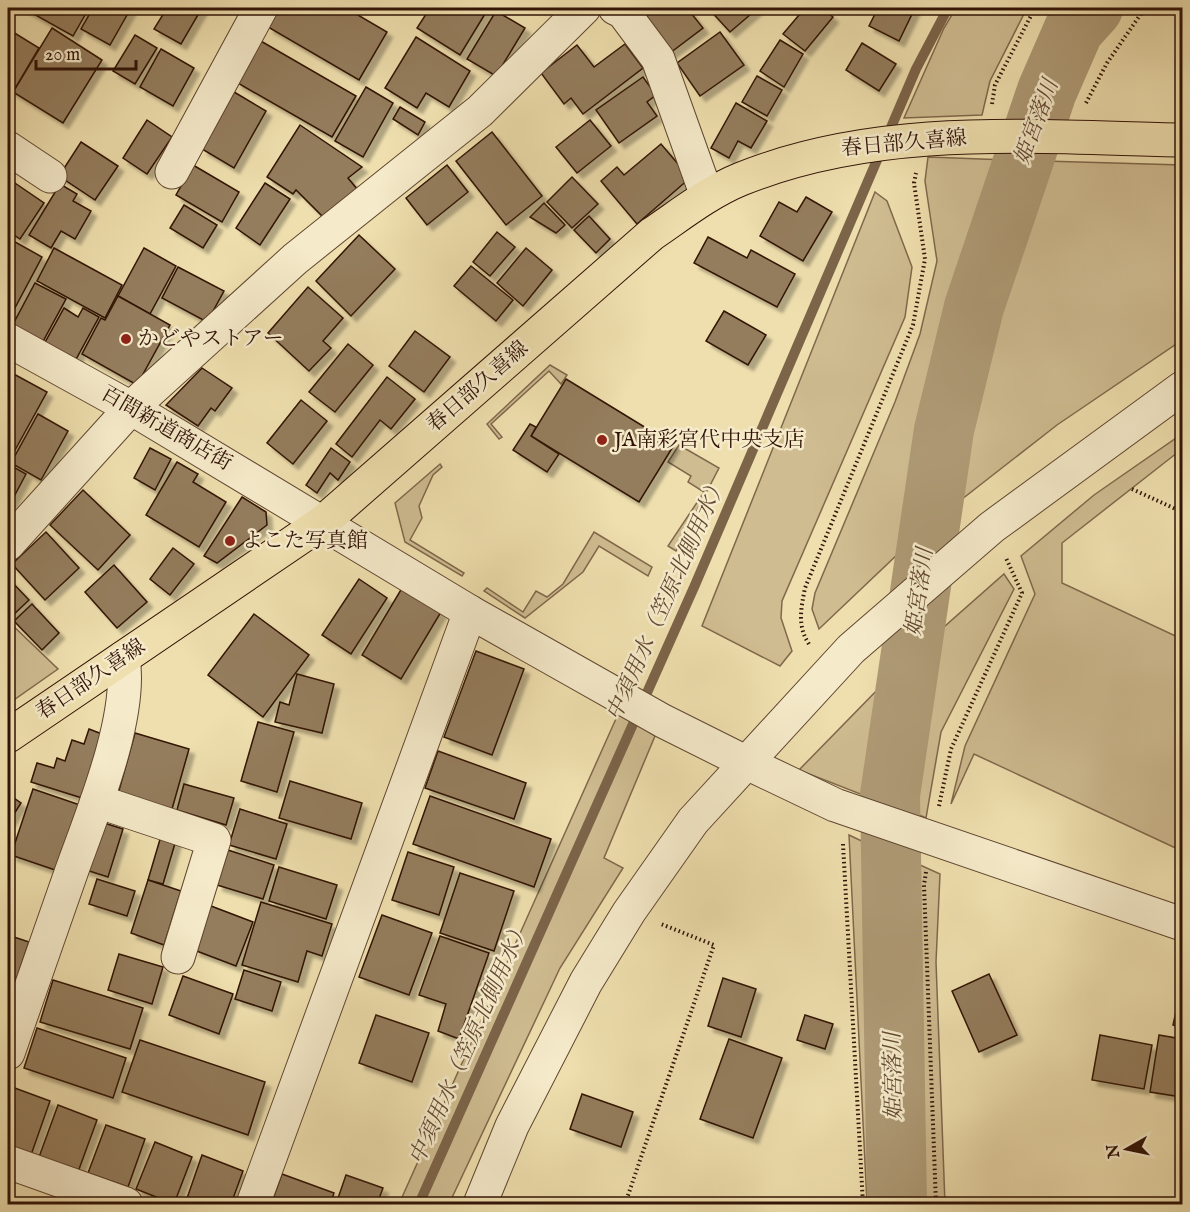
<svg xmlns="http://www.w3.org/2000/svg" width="1190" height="1212" font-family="'IM FELL English','Noto Serif JP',serif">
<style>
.green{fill:#cfbc91;stroke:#80684c;stroke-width:1.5}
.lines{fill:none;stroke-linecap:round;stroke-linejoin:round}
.stream{stroke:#7c6449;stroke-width:10}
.river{stroke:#ae9a75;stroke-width:60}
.building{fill:#947d5d;stroke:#311306;stroke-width:1.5;filter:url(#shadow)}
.minor-casing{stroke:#604630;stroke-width:35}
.major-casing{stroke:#311306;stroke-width:35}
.path{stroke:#311306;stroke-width:4;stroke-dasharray:1.5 3;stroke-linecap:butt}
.minor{stroke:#f5eaca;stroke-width:33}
.major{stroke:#efdfae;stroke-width:33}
.poi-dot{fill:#8f2418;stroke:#f5eaca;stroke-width:2}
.labels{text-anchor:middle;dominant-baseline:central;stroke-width:5;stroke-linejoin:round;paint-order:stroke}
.street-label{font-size:21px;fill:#311306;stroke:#f5eaca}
.poi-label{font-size:21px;fill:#311306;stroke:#f5eaca;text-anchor:start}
.water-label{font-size:22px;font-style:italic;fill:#634932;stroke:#f5eaca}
</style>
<defs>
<filter id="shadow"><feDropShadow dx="5.5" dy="5.5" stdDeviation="1.5" flood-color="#0004"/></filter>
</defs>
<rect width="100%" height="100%" fill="#efdfae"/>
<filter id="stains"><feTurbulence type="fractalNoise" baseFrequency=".00333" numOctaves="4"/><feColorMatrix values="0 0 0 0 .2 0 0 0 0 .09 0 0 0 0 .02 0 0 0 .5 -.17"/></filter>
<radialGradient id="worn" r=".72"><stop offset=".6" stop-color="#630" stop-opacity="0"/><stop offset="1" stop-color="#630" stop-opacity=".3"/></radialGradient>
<g class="green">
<polygon points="956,8 1027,8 990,81 982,115 904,118 944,28"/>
<polygon points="928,157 1007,160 975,244 901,551 819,629 812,609 815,593 895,402 920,334 937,261 925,181"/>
<polygon points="1044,161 1182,165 1182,340 1057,425 948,510 974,361 1007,255"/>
<polygon points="875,192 887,201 912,267 905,317 782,601 781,618 792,651 780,666 702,626"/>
<polygon points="550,365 567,375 561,384 549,371 491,424 502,437 499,439 487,424"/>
<polygon points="1182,434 1182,449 1062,543 1062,583 1182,639 1182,851 974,754 951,804 965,746 1035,594 1021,556 1094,495"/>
<polygon points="679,445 719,468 676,551 668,546 704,492 688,482 691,476 668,462"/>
<polygon points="440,464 442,467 433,475 419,506 422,518 410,540 464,573 462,576 405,542 395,503"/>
<polygon points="594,532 652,567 648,576 599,546 583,572 525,618 484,591 487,588 523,612 536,591 547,597 563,584"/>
<polygon points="1004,574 1014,589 941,732 926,818 910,811 916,692 927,642"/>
<polygon points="8,621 58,669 8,704"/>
<polygon points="887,680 874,740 873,799 799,770"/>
<polygon points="619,712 655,736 604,858 623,868 560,968 449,1204 399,1204"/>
<polygon points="849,835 868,844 875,1071 884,1204 867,1204"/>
<polygon points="909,860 940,874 936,962 945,1204 911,1204 906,1044"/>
</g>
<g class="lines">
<polyline class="stream" points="419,1204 695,585 916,69 948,8"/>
<polyline class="river" points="897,1204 890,795 944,430 974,307 1047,91 1074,29 1093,8"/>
</g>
<g class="building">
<polygon points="23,8 89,8 73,36"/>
<polygon points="93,8 131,8 110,45 81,29"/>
<polygon points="167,8 202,8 181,44 154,29"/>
<polygon points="279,8 346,8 387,32 359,80 268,27"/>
<polygon points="430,8 487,8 488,9 460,55 417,28"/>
<polygon points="635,8 687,8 703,28 670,53"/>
<polygon points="708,8 758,8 730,32"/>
<polygon points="805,8 822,8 833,17 805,51 783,34"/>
<polygon points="878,8 915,8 899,41 869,26"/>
<polygon points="496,11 525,28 496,76 467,59"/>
<polygon points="52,28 102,60 63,123 13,92"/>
<polygon points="8,29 39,48 13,92 8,88"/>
<polygon points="720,32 744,65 700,96 677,63"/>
<polygon points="135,35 157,48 135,84 113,71"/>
<polygon points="416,37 470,71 449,107 426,93 417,108 385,88"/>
<polygon points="259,40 356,96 332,137 236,82"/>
<polygon points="780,40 803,54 784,87 760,71"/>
<polygon points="862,43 896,64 879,91 846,70"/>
<polygon points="625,44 643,68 583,114 571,98 564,104 541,73 577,45 594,67"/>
<polygon points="161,49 194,68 173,106 140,87"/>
<polygon points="757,76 782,90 767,116 742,102"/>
<polygon points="643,77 656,95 647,102 657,116 619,143 596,110"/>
<polygon points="366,87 393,103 363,157 335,141"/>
<polygon points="234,92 266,111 234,168 202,149"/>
<polygon points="736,103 767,121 751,148 738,141 729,158 711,148"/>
<polygon points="400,107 425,122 418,135 393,119"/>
<polygon points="147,120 172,137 147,174 123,158"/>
<polygon points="590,120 611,146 577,173 556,147"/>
<polygon points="300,125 362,167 348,178 358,190 324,218 296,190 293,194 267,177"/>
<polygon points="492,132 542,196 506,225 456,161"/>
<polygon points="81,142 118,166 95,200 59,176"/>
<polygon points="661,144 690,178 637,224 601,181 617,167 624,175"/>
<polygon points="193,165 239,192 222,222 176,195"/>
<polygon points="447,165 468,192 427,225 406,198"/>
<polygon points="572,177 598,204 572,228 547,202"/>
<polygon points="9,179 44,203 20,239 8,231"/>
<polygon points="265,183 290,199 260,245 236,228"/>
<polygon points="60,184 77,194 73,201 91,211 75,239 61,231 51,248 29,235"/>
<polygon points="806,197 832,212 803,261 760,236 779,202 797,212"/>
<polygon points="544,203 565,225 556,233 530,217"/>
<polygon points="184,205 217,225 203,248 170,228"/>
<polygon points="589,216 610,239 596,253 574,230"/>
<polygon points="497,232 515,247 490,276 473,262"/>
<polygon points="359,235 395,269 351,316 316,281"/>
<polygon points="708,237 747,258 751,250 795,274 777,307 694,263"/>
<polygon points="8,238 42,257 8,321"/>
<polygon points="54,248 122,285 105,318 37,281"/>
<polygon points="144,248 176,266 150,314 118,296"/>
<polygon points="526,248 552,270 523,306 497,283"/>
<polygon points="471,266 513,300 496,321 454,286"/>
<polygon points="178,267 224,291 207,322 162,298"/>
<polygon points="35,283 66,299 41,345 11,328"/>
<polygon points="308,287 343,318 323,341 331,348 309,371 268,333"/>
<polygon points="118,296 170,325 137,385 82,354 101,318 105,320"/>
<polygon points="64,308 78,317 83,308 99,317 74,363 43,346"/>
<polygon points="724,311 766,335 748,365 706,341"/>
<polygon points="415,331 450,357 424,392 389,366"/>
<polygon points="348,344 373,365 335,412 309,392"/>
<polygon points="202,368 232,388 215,411 211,408 198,426 166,405"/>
<polygon points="10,372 47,392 9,461 8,376"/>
<polygon points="387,377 415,399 391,429 380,420 352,457 336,444"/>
<polygon points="566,379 674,445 639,502 531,436"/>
<polygon points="301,400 327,421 293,464 267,443"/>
<polygon points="38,414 68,431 41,480 11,463"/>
<polygon points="530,424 536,427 531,436 559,454 547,472 513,450"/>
<polygon points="150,448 171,459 155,490 134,478"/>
<polygon points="331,448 350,462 338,480 330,473 317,493 306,485"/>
<polygon points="177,462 198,474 193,482 226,502 199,547 146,515"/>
<polygon points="8,464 26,474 8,508"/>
<polygon points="83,490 130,535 98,570 50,525"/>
<polygon points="242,497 266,512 267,525 217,563 204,556"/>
<polygon points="46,532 79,568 45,600 12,564"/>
<polygon points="173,548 194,564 170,595 150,579"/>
<polygon points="114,565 147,602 117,628 85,592"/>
<polygon points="8,578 29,600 11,617 8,614"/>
<polygon points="359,579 387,598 351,654 322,635"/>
<polygon points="402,588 441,612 401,679 362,655"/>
<polygon points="32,604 59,633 42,650 14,621"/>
<polygon points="254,614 309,655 263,717 208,675"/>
<polygon points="476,651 524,669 492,755 444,737"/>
<polygon points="297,674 334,684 322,733 275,722 280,702 289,705"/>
<polygon points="258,722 294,732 277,792 241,781"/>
<polygon points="89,729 102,734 82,798 31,782 37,763 54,768 57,758 65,761 72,740 84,744"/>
<polygon points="135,733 189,749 172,809 118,794"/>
<polygon points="438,751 526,783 514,819 425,788"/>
<polygon points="290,781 362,803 351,839 279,818"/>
<polygon points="184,784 234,798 226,825 177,810"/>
<polygon points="33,789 80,805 58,871 11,855"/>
<polygon points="8,794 21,803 9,822 8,821"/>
<polygon points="430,796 551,839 534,887 413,844"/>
<polygon points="240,809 287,824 276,859 229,845"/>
<polygon points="98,821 123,829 108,877 83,869"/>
<polygon points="161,836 176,840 163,884 148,880"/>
<polygon points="228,850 274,865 263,899 217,885"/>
<polygon points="408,852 454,867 439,915 392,900"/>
<polygon points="279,867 337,885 326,919 269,901"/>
<polygon points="460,873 514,891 494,951 440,933"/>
<polygon points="97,879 135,891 127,916 89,904"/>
<polygon points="148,880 181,891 164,945 131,933"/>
<polygon points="261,902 332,924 322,956 307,951 298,982 242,965"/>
<polygon points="211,906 253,922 236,966 194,950"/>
<polygon points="382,915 432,933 409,995 359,977"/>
<polygon points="8,935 29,942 8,1004"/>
<polygon points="440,936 489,953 459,1039 438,1031 446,1004 419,995"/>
<polygon points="119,954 163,967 152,1004 108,990"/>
<polygon points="244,970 281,982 272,1011 235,999"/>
<polygon points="989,974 1017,1035 979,1052 952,991"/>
<polygon points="183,976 233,994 219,1034 169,1015"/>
<polygon points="723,978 756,989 741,1037 708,1026"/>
<polygon points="53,980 143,1008 130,1049 40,1022"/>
<polygon points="1182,985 1182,1028 1173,1025"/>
<polygon points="376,1015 429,1033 412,1082 359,1063"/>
<polygon points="805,1015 833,1024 825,1049 797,1040"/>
<polygon points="37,1028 126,1058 113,1098 24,1068"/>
<polygon points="1100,1035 1152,1045 1144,1089 1092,1080"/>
<polygon points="1159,1035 1182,1039 1182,1097 1150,1092"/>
<polygon points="729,1039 782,1058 753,1138 700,1119"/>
<polygon points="140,1040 265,1082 248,1135 122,1092"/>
<polygon points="12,1087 50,1101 31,1155 8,1146 8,1099"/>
<polygon points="582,1094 633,1112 621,1147 570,1129"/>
<polygon points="58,1105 97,1120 78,1172 39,1157"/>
<polygon points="106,1125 145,1139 128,1187 88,1173"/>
<polygon points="155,1142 192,1157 174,1204 136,1189"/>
<polygon points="202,1155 243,1171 231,1204 185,1204"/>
<polygon points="282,1174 334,1193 330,1204 271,1204"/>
<polygon points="346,1175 383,1188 377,1204 336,1204"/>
</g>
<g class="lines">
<defs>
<g id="minor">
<polyline points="615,8 623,12 658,59 707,196"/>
<polyline points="8,148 50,176"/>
<polyline points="172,172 261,8"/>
<polyline points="8,340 131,408 470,612 663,721 747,763 835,805 1182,924"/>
<polyline points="8,544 131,408 295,259 480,111 584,8"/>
<polyline points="97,801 214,840 178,957"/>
<path d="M8,1053c21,-61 43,-122 64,-183 20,-56 61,-154 51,-212"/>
<polyline points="8,1162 126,1204"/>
<polyline points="253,1204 470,612"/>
<polyline points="480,1204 512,1126 586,982 629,912 693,821 851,649 992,527 1182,388"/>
</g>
<path id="major" d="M8,736l315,-214 329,-288c28,-19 57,-42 89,-55 139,-56 294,-42 441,-39"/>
</defs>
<use href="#minor" class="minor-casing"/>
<use href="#major" class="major-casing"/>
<g class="path">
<polyline points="1086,103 1107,63 1145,8"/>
<polyline points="992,104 995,85 1035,8"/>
<polyline points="1132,489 1182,512"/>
<path d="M809,644c-12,-18 -8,-36 -4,-56l108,-263 12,-66 -11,-76 2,-10"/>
<polyline points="939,806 951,749 1022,593 1006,558"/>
<polyline points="843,844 863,1204"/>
<polyline points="926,872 924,885 936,1204"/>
<polyline points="625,1204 714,945 661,924"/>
</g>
<use href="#minor" class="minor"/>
<use href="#major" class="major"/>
</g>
<g class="poi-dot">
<circle cx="126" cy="339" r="6"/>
<circle cx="602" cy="440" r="6"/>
<circle cx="230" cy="541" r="6"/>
</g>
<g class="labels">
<g class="street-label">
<text transform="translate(904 144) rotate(-5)">春日部久喜線</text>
<text transform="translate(478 387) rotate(-41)">春日部久喜線</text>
<text transform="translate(166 429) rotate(30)">百間新道商店街</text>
<text transform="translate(91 680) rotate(-34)">春日部久喜線</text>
</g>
<g class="poi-label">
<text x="138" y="339">かどやストアー</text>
<text x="614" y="440">JA南彩宮代中央支店</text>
<text x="242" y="541">よこた写真館</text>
</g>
<g class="water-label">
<text transform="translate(1037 122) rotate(-70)">姫宮落川</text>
<text transform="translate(920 592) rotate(-82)">姫宮落川</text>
<text transform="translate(667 599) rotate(-66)">中須用水（笠原北側用水）</text>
<text transform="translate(470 1043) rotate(-66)">中須用水（笠原北側用水）</text>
<text transform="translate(894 1076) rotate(-91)">姫宮落川</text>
</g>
</g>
<rect width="1190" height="1212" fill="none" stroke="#efdfae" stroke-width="30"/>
<rect x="9" y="9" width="1172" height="1194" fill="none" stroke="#311306" stroke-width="3"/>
<rect x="15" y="15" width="1160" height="1182" fill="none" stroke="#311306" stroke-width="1.5"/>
<g transform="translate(1127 1149) rotate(261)" stroke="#f5eaca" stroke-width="4.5" paint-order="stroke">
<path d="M0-4.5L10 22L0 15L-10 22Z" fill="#311306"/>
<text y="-9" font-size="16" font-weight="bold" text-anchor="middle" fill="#311306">N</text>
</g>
<path d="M36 60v9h100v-9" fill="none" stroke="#311306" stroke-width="3"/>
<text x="45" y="60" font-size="18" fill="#311306" stroke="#f5eaca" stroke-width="4.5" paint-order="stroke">20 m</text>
<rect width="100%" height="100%" filter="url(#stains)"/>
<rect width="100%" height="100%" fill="url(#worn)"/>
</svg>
